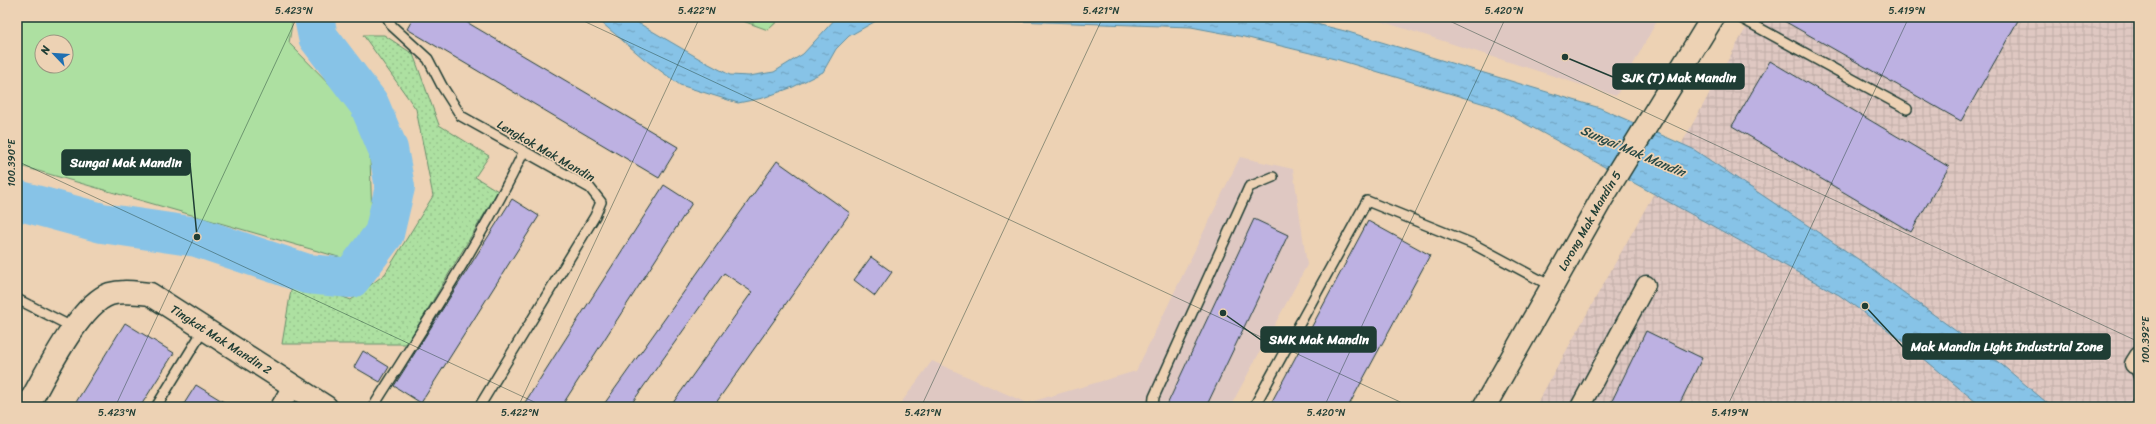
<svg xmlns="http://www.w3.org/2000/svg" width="2156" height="424" font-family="Sriracha,sans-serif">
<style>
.built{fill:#dfc8c2}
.industrial{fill:url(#industrial-grid)}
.green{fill:#ade0a1;stroke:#668e6a;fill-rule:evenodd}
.forest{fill:url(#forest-firs);stroke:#668e6a}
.park{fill:url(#park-dots);stroke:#668e6a}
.water{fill:url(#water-ripples);stroke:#5d8d9f}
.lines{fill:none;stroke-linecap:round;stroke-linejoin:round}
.river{stroke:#87c3e7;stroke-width:40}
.building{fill:#bdb1e2;stroke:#1f3d34}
.service-casing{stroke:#1f3d34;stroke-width:12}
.minor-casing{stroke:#1f3d34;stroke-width:21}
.tertiary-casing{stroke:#1f3d34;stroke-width:25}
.service{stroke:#edd2b4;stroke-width:9}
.minor{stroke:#edd2b4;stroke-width:18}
.tertiary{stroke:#edd2b4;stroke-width:22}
.ticks{fill:none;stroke:#1f3d34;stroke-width:1;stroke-opacity:0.45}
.labels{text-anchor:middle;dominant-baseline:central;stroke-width:3.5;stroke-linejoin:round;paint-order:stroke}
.street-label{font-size:12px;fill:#1f3d34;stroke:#edd2b4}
.water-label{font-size:13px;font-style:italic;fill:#294a46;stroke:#edd2b4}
.leader{fill:none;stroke:#1f3d34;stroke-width:1.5}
.callout-dot{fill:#1f3d34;stroke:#edd2b4;stroke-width:1.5}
.callout{fill:#1f3d34;stroke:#1f3d34;stroke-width:1.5}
.callout-label{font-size:13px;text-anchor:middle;font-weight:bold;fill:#fff}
.neatline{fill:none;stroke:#1f3d34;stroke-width:1.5}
.ticks-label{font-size:10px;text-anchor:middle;fill:#1f3d34}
</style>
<defs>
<pattern id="industrial-grid" width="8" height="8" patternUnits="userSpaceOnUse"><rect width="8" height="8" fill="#dfc8c2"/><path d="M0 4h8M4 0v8" fill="none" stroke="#bfada7"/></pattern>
<pattern id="forest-firs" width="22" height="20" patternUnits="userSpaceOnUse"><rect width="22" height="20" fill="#ade0a1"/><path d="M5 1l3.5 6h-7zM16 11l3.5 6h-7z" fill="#94c18b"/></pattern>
<pattern id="park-dots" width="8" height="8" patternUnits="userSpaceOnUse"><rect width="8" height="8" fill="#ade0a1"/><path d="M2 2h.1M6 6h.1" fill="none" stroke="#94c18b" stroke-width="1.8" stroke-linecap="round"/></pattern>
<pattern id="water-ripples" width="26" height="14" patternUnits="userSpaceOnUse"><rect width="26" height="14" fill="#87c3e7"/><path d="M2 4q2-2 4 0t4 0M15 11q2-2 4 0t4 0" fill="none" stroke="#6ea0bc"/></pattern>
</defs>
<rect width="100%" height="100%" fill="#edd2b4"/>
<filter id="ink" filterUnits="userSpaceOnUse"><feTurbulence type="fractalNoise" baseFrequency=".025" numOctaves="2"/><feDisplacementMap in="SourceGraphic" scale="8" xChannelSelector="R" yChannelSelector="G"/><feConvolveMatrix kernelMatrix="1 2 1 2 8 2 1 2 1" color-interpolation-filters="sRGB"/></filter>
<g filter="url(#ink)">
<g class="built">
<polygon points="1368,17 1659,17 1616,96"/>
<polygon points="1240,157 1293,169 1307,265 1230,407 898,407 932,361 1027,403 1136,371"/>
</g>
<polygon class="industrial" points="1752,17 2139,17 2139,407 1535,407"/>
<path class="green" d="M17,17h276l-4,26 80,81 3,97 -30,37 -325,-93zM42,42h24v24h-24z"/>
<polygon class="forest" points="732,17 782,17 768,30"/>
<polygon class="park" points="363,35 384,35 413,54 439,125 489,156 475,177 498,191 407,344 282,344 293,278 351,300 385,274 433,196 416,109"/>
<g class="water">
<polygon points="595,17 628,17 705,62 730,75 749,76 774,72 803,54 837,17 883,17 849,36 836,49 823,72 793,87 763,98 738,103 680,85 643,58"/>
<polygon points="1001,17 1288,17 1345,31 1600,108 1693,149 1861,261 2002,365 2052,407 1982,407 1899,338 1839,295 1495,107 1339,60 1244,37 1191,27 1015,21"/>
</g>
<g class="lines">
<polyline class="river" points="17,200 102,223 197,237 307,274 351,278 384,234 395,187 388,149 369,104 318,37 314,17"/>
</g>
<g class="building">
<polygon points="414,17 458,17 678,147 659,178 407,29"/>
<polygon points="1777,17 2020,17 1961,121"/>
<polygon points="1770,61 1949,167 1911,232 1732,126"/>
<polygon points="777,161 850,213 713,407 670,407 752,292 724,273 629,407 602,407"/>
<polygon points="664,185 692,203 561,407 522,407"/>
<polygon points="512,199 539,216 421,403 394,386"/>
<polygon points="1254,219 1288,235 1206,407 1166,407"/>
<polygon points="1368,221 1430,255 1348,407 1269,407"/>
<polygon points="871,257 892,272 875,296 854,280"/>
<polygon points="125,323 174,353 140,407 73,407"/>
<polygon points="1646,331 1702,358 1678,407 1609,407"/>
<polygon points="363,351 389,367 380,382 354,367"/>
<polygon points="196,385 232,407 182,407"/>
</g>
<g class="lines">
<defs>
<g id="service">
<polyline points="387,17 392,26 428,59 442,86 461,116 590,188 601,202 595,216 479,407"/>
<polyline points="1739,17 1907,109"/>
<polyline points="17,299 74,328"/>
<polyline points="2134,364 2139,378"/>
<polyline points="156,407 204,329"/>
<path d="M373,407c53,-84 108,-166 151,-256"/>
<polyline points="1153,407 1154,397 1249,187 1273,177"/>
<polyline points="1254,407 1367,201 1473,244 1551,286"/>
</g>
<g id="minor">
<polyline points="2134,364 2139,356"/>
<polyline points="280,407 292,386"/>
<polyline points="1580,407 1646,285"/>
</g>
<g id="tertiary">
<path id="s1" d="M27,407c17,-29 52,-103 83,-113 13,-4 27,-1 40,0l176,113"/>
<path id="s2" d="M1484,407l117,-207 112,-183"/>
</g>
</defs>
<use href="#service" class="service-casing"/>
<use href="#minor" class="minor-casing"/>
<use href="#tertiary" class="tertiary-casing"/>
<use href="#service" class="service"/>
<use href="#minor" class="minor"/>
<use href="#tertiary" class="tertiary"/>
</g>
</g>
<path class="ticks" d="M575,17l836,390M1441,17l698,325M17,161l528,246M115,407l182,-390M518,407l182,-390M921,407l182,-390M1324,407l182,-390M1727,407l182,-390M2130,407l9,-18"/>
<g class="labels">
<g class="street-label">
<text transform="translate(546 151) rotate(30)">Lengkok Mak Mandin</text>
<text stroke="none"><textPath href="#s2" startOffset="214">Lorong Mak Mandin 5</textPath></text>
<text stroke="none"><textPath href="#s1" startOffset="267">Tingkat Mak Mandin 2</textPath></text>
</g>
<g class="water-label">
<text transform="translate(1633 151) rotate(23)">Sungai Mak Mandin</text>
</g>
</g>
<path class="leader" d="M1565 57L1613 77M197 237L190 163M1223 313L1261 340M1865 306L1903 347"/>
<g class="callout-dot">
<circle cx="1565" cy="57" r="4"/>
<circle cx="197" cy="237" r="4"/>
<circle cx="1223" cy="313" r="4"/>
<circle cx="1865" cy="306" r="4"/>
</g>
<g class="callout">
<rect x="1613" y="64" width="131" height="25" rx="4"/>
<rect x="62" y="150" width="128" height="25" rx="4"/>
<rect x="1261" y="327" width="115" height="25" rx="4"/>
<rect x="1903" y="334" width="207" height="25" rx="4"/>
</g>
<g class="callout-label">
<text x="1679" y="82">SJK (T) Mak Mandin</text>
<text x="126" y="167">Sungai Mak Mandin</text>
<text x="1319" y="344">SMK Mak Mandin</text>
<text x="2007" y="351">Mak Mandin Light Industrial Zone</text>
</g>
<rect width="2156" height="424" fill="none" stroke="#edd2b4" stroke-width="44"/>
<g transform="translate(54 54) rotate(295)"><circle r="19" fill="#edd2b4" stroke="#9b9681"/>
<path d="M0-3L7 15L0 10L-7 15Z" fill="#1f6fb2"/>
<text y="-6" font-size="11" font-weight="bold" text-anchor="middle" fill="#1f3d34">N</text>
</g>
<rect x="22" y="22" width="2112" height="380" class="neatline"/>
<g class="ticks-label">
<text x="294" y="14">5.423°N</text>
<text x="697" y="14">5.422°N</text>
<text x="1101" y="14">5.421°N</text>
<text x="1504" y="14">5.420°N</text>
<text x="1907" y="14">5.419°N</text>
<text transform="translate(11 163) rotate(-90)" y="4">100.390°E</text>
<text transform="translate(2145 340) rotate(-90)" y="4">100.392°E</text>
<text x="117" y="416">5.423°N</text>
<text x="520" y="416">5.422°N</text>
<text x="923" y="416">5.421°N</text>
<text x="1326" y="416">5.420°N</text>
<text x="1730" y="416">5.419°N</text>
</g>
</svg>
